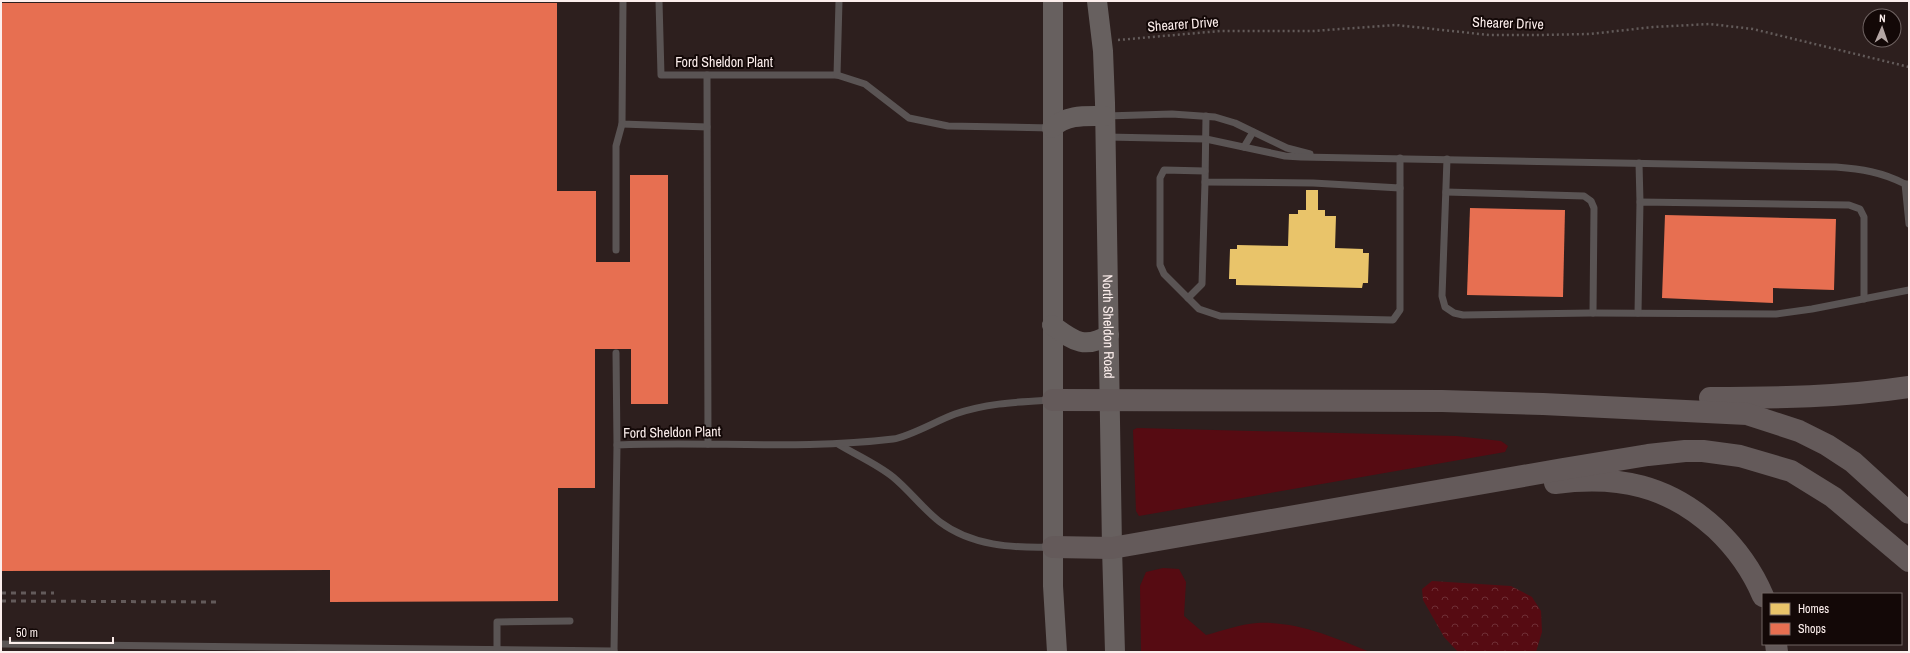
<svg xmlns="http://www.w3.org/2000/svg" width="1910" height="653" font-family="'Archivo Narrow',sans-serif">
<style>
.green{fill:#560b12}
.forest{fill:url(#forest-crowns)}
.homes{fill:#e9c46a}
.shops{fill:#e76f51}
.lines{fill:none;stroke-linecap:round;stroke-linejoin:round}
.path{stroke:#635b5a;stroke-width:2.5;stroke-dasharray:2 3;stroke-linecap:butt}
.lane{stroke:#5a5454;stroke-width:7}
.secondary{stroke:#67605f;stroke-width:20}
.highway{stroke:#645a5a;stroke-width:22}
.rail{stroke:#635a5a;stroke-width:3;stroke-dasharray:5 5;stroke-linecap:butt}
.labels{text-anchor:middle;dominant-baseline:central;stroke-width:4;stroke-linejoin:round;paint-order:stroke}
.street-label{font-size:14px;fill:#fceeec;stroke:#130807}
</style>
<defs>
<pattern id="forest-crowns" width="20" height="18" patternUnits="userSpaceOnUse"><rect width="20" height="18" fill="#560b12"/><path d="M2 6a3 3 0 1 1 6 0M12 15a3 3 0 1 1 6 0" fill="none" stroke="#6f2f35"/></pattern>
</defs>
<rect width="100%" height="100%" fill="#2d1f1e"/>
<g class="green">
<polygon points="1137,428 1456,436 1501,441 1508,446 1505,452 1139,516 1136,511 1133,430"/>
<path d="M1163,568l16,1 7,13 -2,34 22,19c16,-4 34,-11 51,-12 40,-2 76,14 113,29h-229l-1,-66 6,-14z"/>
</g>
<polygon class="forest" points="1432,581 1511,586 1532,597 1541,611 1542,632 1536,652 1458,652 1444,637 1423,600 1422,589"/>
<polygon class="homes" points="1306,190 1318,190 1318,210 1325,210 1325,216 1336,216 1335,248 1363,249 1363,253 1369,253 1368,283 1363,283 1362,288 1236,285 1236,279 1229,279 1230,249 1237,249 1237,245 1288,246 1289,214 1298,214 1298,210 1306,210"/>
<g class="shops">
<polygon points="1,3 557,3 557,191 596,191 596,262 630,262 630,175 668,175 668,404 631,404 631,349 595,349 595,488 558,488 558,601 330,602 330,570 1,571"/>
<polygon points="1470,208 1565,210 1563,297 1467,295"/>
<polygon points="1665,215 1836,219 1834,290 1773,288 1773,303 1662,298"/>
</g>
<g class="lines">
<polyline class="path" points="1118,40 1220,31 1313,31 1396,25 1489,35 1539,35 1590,34 1653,27 1710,24 1753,29 1909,67"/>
<g class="lane">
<polyline points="623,1 622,124 707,127"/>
<polyline points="659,1 661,75 837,75 865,84 909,118 948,126 1052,128"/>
<polyline points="707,75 708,444"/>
<polyline points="837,75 839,1"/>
<polyline points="1106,116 1172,114 1215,117 1235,123 1287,148 1310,154"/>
<polyline points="1206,116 1205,182 1313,183 1400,188 1400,158"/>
<path d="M1106,137l100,2 79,17 16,1 535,10c25,2 46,5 69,17"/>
<polyline points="1244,147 1253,132"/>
<polyline points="1447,159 1442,296 1445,307 1454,313 1463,315 1591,313 1776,314 1812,309 1909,290"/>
<polyline points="1639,163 1640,202"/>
<polyline points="1205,171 1164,170 1160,178 1160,265 1164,274 1199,309 1220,316 1393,320 1400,310 1400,188"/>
<polyline points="1909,184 1905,184 1909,224"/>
<polyline points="1446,192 1584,196 1591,201 1594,208 1593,313"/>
<polyline points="616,250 616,146 622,124"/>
<polyline points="1188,298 1202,284 1205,182"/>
<polyline points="1638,313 1640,202 1849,205 1860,209 1864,217 1864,299"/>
<polyline points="616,353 617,445"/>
<path d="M838,444c18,11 39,20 55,33 17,14 30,32 47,45 32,24 72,26 111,25"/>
<polyline points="1,644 614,651"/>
<polyline points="497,650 497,622 570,621"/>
<path d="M614,652l3,-207c92,-4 185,5 276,-6 16,-2 45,-19 62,-25 32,-11 63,-12 96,-14"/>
</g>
<g class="secondary">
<polyline points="1053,1 1053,586 1057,652"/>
<path id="s1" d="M1097,1l6,50 2,52 7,445 3,104"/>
<path d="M1052,128c15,-14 34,-12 53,-12"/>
<path d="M1052,325c21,15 31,25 57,10"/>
</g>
<g class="highway">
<path d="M1710,398c67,0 133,-1 199,-11"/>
<polyline points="1053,400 1442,401 1543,404 1747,414 1799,431 1827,445 1853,462 1909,513"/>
<path d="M1555,483c64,-8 113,2 161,46 20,19 36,41 47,67"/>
<polyline points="1053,547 1112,548 1563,469 1648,455 1685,451 1703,451 1740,456 1791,471 1833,497 1909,561"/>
<polyline points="1776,644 1777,652"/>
</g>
<g class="rail">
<polyline points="1,593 54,593"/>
<polyline points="1,601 216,602"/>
</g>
</g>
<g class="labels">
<g class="street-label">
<text transform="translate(1508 23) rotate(2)">Shearer Drive</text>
<text transform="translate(1183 24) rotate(-4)">Shearer Drive</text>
<text x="724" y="62">Ford Sheldon Plant</text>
<text stroke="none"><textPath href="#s1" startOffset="326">North Sheldon Road</textPath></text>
<text transform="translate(672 432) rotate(-1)">Ford Sheldon Plant</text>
</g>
</g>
<rect width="1910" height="653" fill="none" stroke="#fceeec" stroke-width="4"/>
<rect x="1762" y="593" width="140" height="52" fill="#130807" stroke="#706463"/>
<rect x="1770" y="603" width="20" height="12" fill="#e9c46a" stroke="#706463"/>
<text x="1798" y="613" font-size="12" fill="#fceeec">Homes</text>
<rect x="1770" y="623" width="20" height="12" fill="#e76f51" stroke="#706463"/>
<text x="1798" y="633" font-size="12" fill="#fceeec">Shops</text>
<g transform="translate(1882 28) rotate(2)"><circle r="19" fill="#130807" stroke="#706463"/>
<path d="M0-3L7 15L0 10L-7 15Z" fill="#b4a6a4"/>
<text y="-6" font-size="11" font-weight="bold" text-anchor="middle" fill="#fceeec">N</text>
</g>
<path d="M10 637v6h103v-6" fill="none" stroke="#fceeec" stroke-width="2"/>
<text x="16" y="637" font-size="12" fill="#fceeec" stroke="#130807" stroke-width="3" paint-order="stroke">50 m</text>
</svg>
